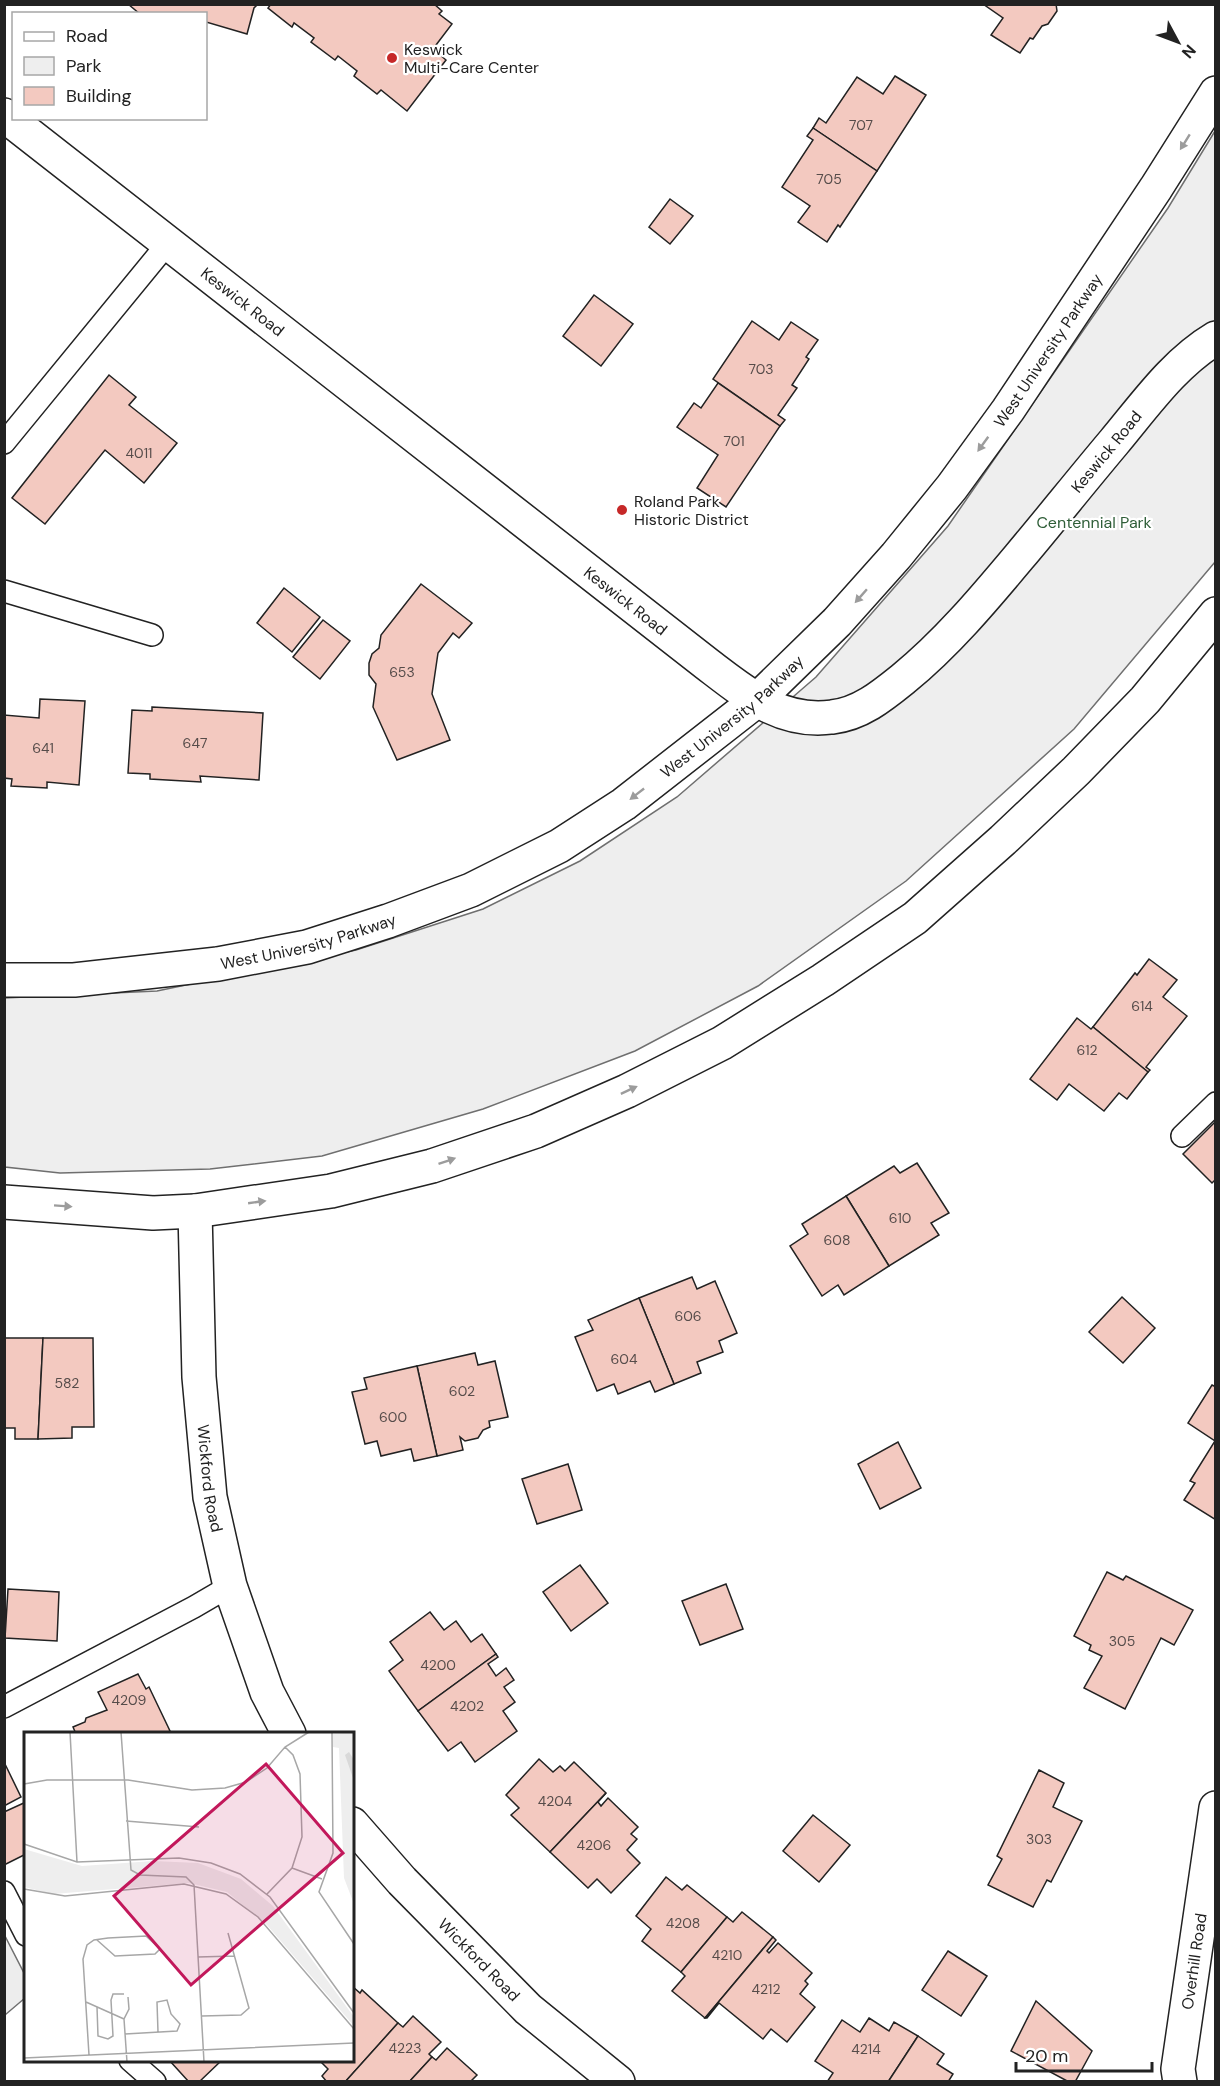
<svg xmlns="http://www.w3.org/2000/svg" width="1220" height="2086" font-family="'DM Sans',sans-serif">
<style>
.green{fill:#eee;stroke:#6f6f6f;stroke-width:1.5}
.parking{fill:#ededed;stroke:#6f6f6f;stroke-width:1.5}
.building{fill:#f3c9c0;stroke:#222;stroke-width:1.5}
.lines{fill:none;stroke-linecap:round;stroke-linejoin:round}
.lane-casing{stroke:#222;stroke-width:24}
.street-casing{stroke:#222;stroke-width:36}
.secondary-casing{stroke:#222;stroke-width:36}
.primary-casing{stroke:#222;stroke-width:36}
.lane{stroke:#fff;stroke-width:21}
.street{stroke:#fff;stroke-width:33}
.secondary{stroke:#fff;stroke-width:33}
.primary{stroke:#fff;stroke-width:33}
.oneway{fill:#9c9c9c}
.poi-dot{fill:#c62828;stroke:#fff;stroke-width:2}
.labels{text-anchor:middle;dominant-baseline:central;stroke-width:4.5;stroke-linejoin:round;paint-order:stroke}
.number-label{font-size:14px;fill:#564c4a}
.poi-label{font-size:16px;fill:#222;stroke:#fff;text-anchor:start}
.street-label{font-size:16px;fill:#222;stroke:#fff}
.park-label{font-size:16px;fill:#2f5e38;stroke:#fff}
.inset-road{fill:none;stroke:#a7a7a7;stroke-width:1.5}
.view{fill:#c2185b;fill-opacity:0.15;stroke:#c2185b;stroke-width:3}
.inset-edge{fill:none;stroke:#222;stroke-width:3}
</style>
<rect width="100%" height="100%" fill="#fff"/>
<polygon class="green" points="1215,131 1215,562 1074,729 906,881 758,986 635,1051 483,1109 322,1156 210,1169 60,1173 5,1167 4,998 157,991 356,950 483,909 580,861 677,797 816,677 948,526 1168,208"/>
<polygon class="parking" points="5,1936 26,1977 25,1998 5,2015"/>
<g class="building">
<polygon points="128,4 258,4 254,8 247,34 206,22 206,14 140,14"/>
<polygon points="271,4 434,4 442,11 439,14 452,24 433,49 446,60 407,111 381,90 377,94 354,76 357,71 338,56 335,60 311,42 314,38 294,23 292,27 268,8"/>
<polygon points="983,4 1056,4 1057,11 1048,24 1042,26 1033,39 1030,38 1020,53 991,35 1003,18"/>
<polygon points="895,76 926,95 877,171 813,128 819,118 826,123 857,77 883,94"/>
<polygon points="813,128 877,171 840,227 838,225 827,242 798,222 810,206 782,187 813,140 807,136"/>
<polygon points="670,199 693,216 670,244 649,227"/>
<polygon points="594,295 633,324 601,366 563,336"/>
<polygon points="752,321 779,340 791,322 818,340 806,357 809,359 792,385 797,388 778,415 785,420 780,426 713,379"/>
<polygon points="109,375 136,397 129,405 177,443 144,483 105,450 45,524 12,498"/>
<polygon points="718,383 780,426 726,507 697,488 718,455 677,427 694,403 701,408"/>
<polygon points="421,584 472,623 459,638 453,633 438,653 432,694 450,740 397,760 373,707 376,684 369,675 369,663 372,654 379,648 381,635"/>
<polygon points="284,588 320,617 292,652 257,623"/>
<polygon points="323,620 350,641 320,679 293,657"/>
<polygon points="40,699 85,701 79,785 47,782 47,788 11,786 12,779 4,778 4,715 39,718"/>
<polygon points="152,707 263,713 259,780 200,776 201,782 150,779 150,774 128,773 132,710 152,711"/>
<polygon points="1149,959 1177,980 1163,997 1187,1016 1146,1067 1150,1070 1148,1072 1093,1027 1135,973 1137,975"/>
<polygon points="1077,1018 1091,1029 1093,1027 1148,1072 1127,1099 1119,1093 1104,1111 1069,1084 1057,1100 1030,1079"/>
<polygon points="1215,1122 1216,1179 1212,1183 1183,1154"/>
<polygon points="917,1163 949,1213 931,1223 939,1235 889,1266 846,1196 894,1166 900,1173"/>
<polygon points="846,1196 889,1266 844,1295 838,1285 822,1296 790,1246 808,1234 802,1224"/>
<polygon points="692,1277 697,1289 715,1281 737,1333 719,1341 723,1352 697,1362 701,1373 674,1384 639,1298"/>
<polygon points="1122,1297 1155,1328 1123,1363 1089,1332"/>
<polygon points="639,1298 674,1384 655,1392 650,1381 618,1394 614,1384 597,1391 575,1337 593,1330 588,1320"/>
<polygon points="4,1338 43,1338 38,1439 15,1439 15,1428 4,1428"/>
<polygon points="43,1338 93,1338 94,1427 72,1427 72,1438 38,1439"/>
<polygon points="475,1353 478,1365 495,1361 508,1417 489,1421 490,1427 483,1430 478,1438 465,1441 460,1437 463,1450 437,1456 417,1366"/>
<polygon points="417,1366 437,1456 414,1461 411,1449 381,1456 377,1441 365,1444 352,1392 367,1389 364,1378"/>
<polygon points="1212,1385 1216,1387 1216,1520 1184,1500 1195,1483 1190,1481 1215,1441 1188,1423"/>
<polygon points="898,1442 921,1488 880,1509 858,1464"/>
<polygon points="568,1464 582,1510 537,1524 522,1479"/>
<polygon points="580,1565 608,1603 571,1631 543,1592"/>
<polygon points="1107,1572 1123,1580 1126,1576 1193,1610 1174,1645 1161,1638 1125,1709 1084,1688 1102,1656 1089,1650 1091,1645 1074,1636"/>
<polygon points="726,1584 743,1629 700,1645 682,1601"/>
<polygon points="8,1589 59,1592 57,1641 5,1638"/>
<polygon points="430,1612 444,1630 456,1621 471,1642 482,1634 496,1654 418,1711 389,1671 403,1660 390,1642"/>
<polygon points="496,1654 498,1657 488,1664 496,1676 506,1668 514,1680 504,1687 515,1702 503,1711 517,1731 475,1762 461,1742 448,1751 418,1711"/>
<polygon points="138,1674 146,1689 149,1687 170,1731 165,1734 76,1734 73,1727 85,1722 86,1718 107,1710 98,1692"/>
<polygon points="539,1759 553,1772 560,1766 565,1771 574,1762 606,1793 550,1852 511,1815 519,1808 506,1795"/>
<polygon points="4,1762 21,1797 4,1806"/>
<polygon points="1039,1770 1064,1783 1053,1807 1082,1821 1051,1882 1047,1880 1033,1907 988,1885 1002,1859 997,1856"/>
<polygon points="606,1793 598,1802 601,1806 608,1798 638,1827 631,1834 637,1839 627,1850 640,1863 611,1893 597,1879 588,1888 550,1852"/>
<polygon points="26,1802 26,1854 4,1865 4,1812"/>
<polygon points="813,1815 850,1845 819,1882 783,1851"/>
<polygon points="666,1877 682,1890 687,1885 727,1917 681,1972 642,1941 651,1929 636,1916"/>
<polygon points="742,1912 773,1937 705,2018 672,1991 685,1976 681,1972 727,1917 733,1922"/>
<polygon points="773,1937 776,1940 767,1951 769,1953 778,1943 812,1973 805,1981 808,1984 800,1994 815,2007 787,2042 771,2029 763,2039 719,2003 707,2018 705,2018"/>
<polygon points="948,1951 987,1976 961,2016 922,1990"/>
<polygon points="352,1986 360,1993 362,1990 398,2023 345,2082 327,2082 322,2076 328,2069 319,2060 352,2060"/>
<polygon points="1036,2001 1092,2051 1075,2082 1069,2082 1011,2051"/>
<polygon points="413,2016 441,2042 429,2054 432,2057 409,2082 345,2082 398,2023 403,2027"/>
<polygon points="869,2018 889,2031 894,2022 918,2036 888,2082 827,2082 833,2073 815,2061 842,2020 860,2032"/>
<polygon points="918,2036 944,2054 937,2064 953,2074 948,2082 888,2082"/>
<polygon points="447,2048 477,2075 470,2082 409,2082 432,2057 436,2060"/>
<polygon points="169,2060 222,2060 199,2082 189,2082"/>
</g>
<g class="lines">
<defs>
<g id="lane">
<polyline points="4,443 168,243"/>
<polyline points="4,591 152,635"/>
<polyline points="1182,1136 1216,1103"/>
<polyline points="4,1707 194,1607 230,1586"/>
<polyline points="4,1892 26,1935"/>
<polyline points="130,2060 155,2082"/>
</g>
<g id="street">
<path id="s1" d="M195,1211l4,166 11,120 20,89 37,106 22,42"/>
<path id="s2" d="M352,1824l50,57 126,128 90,73"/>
<path id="s3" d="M1180,2082l-2,-13 38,-261"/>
</g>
<g id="secondary">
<path id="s4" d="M4,115l703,549c38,29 74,60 125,53 28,-3 50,-21 71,-38 43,-35 80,-79 116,-122 32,-38 63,-77 95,-115 31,-37 60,-79 102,-104"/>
</g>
<g id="primary">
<path id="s5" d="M4,980h70l144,-16 89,-17 81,-26 83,-31 88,-44 65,-42 132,-103 81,-79 59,-66 56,-69 56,-77 148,-222 60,-95"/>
<polyline points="4,1202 153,1213 195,1211 331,1191 432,1166 536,1131 627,1091 722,1043 823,980 915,918 1003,840 1076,771 1145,700 1216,614"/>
</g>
</defs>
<use href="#lane" class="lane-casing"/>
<use href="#street" class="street-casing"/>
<use href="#secondary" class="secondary-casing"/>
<use href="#primary" class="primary-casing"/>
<use href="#lane" class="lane"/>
<use href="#street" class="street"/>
<use href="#secondary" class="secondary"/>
<use href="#primary" class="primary"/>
</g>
<defs><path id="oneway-solid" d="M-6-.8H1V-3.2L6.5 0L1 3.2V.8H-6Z" transform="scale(1.5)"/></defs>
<g class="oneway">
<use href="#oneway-solid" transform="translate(1185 142) rotate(122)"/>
<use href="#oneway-solid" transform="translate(983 444) rotate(126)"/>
<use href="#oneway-solid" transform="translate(861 596) rotate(131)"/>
<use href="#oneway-solid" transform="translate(637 794) rotate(142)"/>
<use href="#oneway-solid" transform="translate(629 1090) rotate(-25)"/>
<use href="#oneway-solid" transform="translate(447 1161) rotate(-19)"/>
<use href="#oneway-solid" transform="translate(257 1202) rotate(-8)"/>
<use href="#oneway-solid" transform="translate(63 1206) rotate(4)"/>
</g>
<g class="poi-dot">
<circle cx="392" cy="58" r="6"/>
<circle cx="622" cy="510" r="6"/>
</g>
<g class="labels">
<g class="number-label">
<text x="861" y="125">707</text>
<text x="829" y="179">705</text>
<text x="761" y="369">703</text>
<text x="734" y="441">701</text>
<text x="139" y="453">4011</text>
<text x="402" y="672">653</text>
<text x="195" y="743">647</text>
<text x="43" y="748">641</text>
<text x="1142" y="1006">614</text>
<text x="1087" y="1050">612</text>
<text x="900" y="1218">610</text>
<text x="837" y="1240">608</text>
<text x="688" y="1316">606</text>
<text x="624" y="1359">604</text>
<text x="67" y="1383">582</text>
<text x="462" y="1391">602</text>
<text x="393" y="1417">600</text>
<text x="1122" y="1641">305</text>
<text x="438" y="1665">4200</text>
<text x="129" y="1700">4209</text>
<text x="467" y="1706">4202</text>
<text x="555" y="1801">4204</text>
<text x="1039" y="1839">303</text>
<text x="594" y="1845">4206</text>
<text x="683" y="1923">4208</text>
<text x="727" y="1955">4210</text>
<text x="766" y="1989">4212</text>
<text x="405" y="2048">4223</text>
<text x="866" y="2049">4214</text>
</g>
<g class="poi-label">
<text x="404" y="49">Keswick<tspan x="404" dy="18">Multi-Care Center</tspan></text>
<text x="634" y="501">Roland Park<tspan x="634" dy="18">Historic District</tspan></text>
</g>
<g class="street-label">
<text stroke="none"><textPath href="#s4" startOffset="303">Keswick Road</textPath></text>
<text stroke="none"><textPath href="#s5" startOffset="1280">West University Parkway</textPath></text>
<text stroke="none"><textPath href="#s4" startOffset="1419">Keswick Road</textPath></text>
<text stroke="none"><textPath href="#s4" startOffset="789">Keswick Road</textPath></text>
<text stroke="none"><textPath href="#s5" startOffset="794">West University Parkway</textPath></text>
<text stroke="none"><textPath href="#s5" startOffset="308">West University Parkway</textPath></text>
<text stroke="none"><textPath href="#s1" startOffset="268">Wickford Road</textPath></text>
<text stroke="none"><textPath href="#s2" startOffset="186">Wickford Road</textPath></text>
<text stroke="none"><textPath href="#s3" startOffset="122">Overhill Road</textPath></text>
</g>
<g class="park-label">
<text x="1094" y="522">Centennial Park</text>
</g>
</g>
<g transform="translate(24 1732)">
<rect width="330" height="330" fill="#fff"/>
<path d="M330,0v172l-10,-26 -5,-130 -6,-1v-13zM0,117l58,17 71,-5 45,2 43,16 32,27 81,111v9l-87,-101 -40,-33 -38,-9 -136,11 -29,-7z" fill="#eee"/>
<path d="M325,20l5,8v138l-1,-120 -8,-23z" fill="#d9d9d9"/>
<path class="inset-road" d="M46,0l7,130M97,0l10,138 9,5 46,2 8,8 10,177M308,0l1,121 -14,39 35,52M0,52l23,-4h81l64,10 33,-2 21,-6 21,-14 18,-21 24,-15M102,89l73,6M0,112l53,18 102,-4 32,5 29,11 30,23 84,116M268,136l30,11M0,157l41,7 119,-12 42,10 32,23 96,112M243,162l25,-26 10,-31 -2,-63 -7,-19 -8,-8M174,225l36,-1M62,270l38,17M73,275l1,29 10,3 5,-3 -2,-36 2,-6h11M178,284l39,-1 8,-7 -21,-75M101,302l52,-3 3,-7 -9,-10 -4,-14 -10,2 1,30M65,323l-6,-96 4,-14 7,-5 14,-2 38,-2 14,13 -5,5 -40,2 -18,-16M0,326l330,-15M103,330l-3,-43 5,-10 -1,-12"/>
<path class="view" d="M242,32l77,89 -152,132 -77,-89z"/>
<rect width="330" height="330" class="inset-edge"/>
</g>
<rect width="1220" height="2086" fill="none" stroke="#222222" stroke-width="12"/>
<rect x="12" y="12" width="195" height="108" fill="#ffffff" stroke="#a7a7a7" stroke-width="1.5"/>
<rect x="24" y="32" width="30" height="9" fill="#ffffff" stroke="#a7a7a7" stroke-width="1.5"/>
<text x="66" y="42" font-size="18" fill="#222222">Road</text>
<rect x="24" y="57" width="30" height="18" fill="#eeeeee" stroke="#a7a7a7" stroke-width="1.5"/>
<text x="66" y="72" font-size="18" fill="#222222">Park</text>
<rect x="24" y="87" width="30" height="18" fill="#f3c9c0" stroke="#a7a7a7" stroke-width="1.5"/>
<text x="66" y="102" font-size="18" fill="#222222">Building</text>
<g transform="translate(1178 42) rotate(131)" stroke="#ffffff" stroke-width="4.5" paint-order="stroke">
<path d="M0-4.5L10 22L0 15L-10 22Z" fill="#222222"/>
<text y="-9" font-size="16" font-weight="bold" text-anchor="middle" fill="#222222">N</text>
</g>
<path d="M1016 2062v9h136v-9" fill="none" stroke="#222222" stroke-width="3"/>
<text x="1025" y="2062" font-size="18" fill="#222222" stroke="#ffffff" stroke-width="4.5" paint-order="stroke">20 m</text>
</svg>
